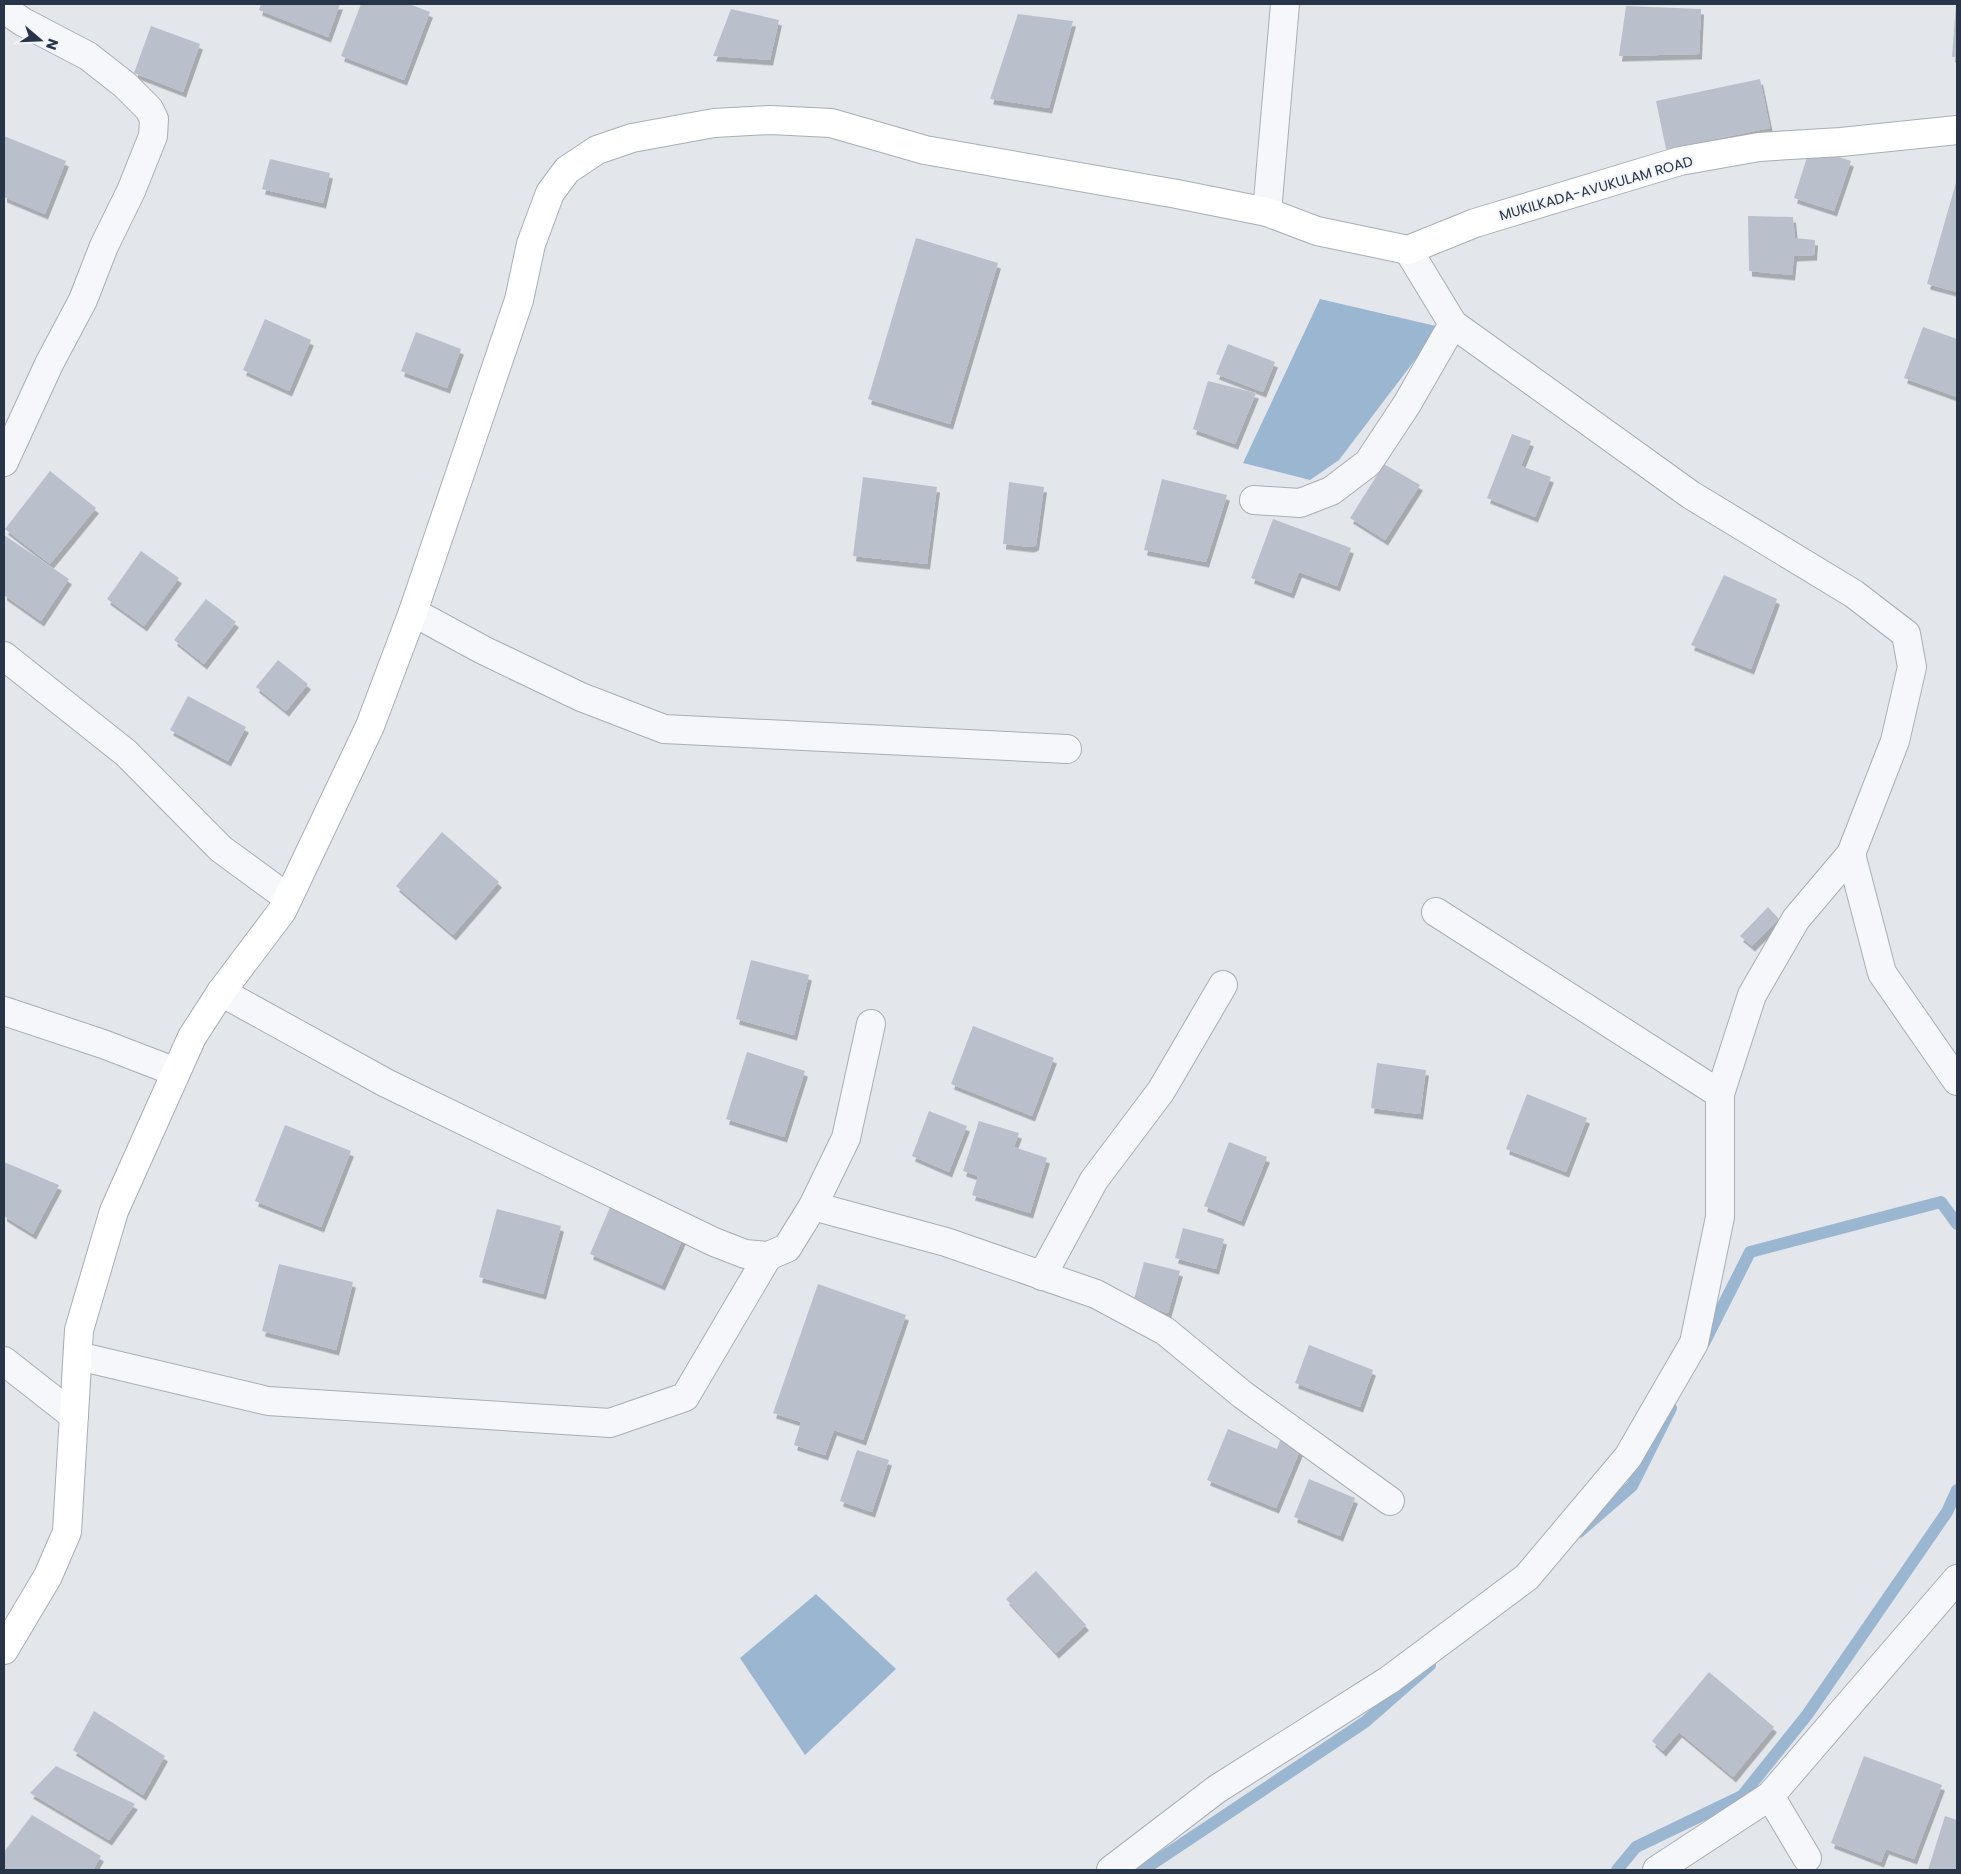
<svg xmlns="http://www.w3.org/2000/svg" width="1961" height="1874" font-family="Poppins,sans-serif">
<style>
.water{fill:#9ab6d0}
.lines{fill:none;stroke-linecap:round;stroke-linejoin:round}
.stream{stroke:#9ab6d0;stroke-width:12}
.building{fill:#b9c0cb;filter:url(#shadow)}
.minor-casing{stroke:#a7aeb7;stroke-width:30}
.secondary-casing{stroke:#a7aeb7;stroke-width:30}
.minor{stroke:#f6f7fa;stroke-width:28}
.secondary{stroke:#fff;stroke-width:28}
.labels{text-anchor:middle;dominant-baseline:central;stroke-width:4.5;stroke-linejoin:round;paint-order:stroke}
.street-label{font-size:14px;fill:#283447;stroke:#f3f6f9}
</style>
<defs>
<filter id="shadow"><feDropShadow dx="3" dy="5.5" stdDeviation="0" flood-color="#0004"/></filter>
</defs>
<rect width="100%" height="100%" fill="#e3e7ec"/>
<g class="water">
<polygon points="1320,299 1440,327 1339,460 1310,480 1243,463"/>
<polygon points="816,1594 896,1669 805,1755 740,1658"/>
</g>
<g class="lines">
<g class="stream">
<polyline points="1704,1343 1750,1252 1941,1202 1957,1224"/>
<polyline points="1579,1532 1632,1486 1671,1408"/>
<polyline points="1143,1870 1365,1722 1430,1665"/>
<polyline points="1617,1870 1636,1847 1742,1796 1807,1715 1947,1512 1957,1490"/>
</g>
</g>
<g class="building">
<polygon points="261,4 340,4 328,37 259,10"/>
<polygon points="361,4 409,4 430,12 404,80 341,56"/>
<polygon points="1956,4 1957,4 1957,57 1952,57"/>
<polygon points="1626,6 1701,9 1699,54 1619,56"/>
<polygon points="731,9 779,20 770,60 713,56"/>
<polygon points="1018,14 1073,21 1049,108 990,99"/>
<polygon points="151,26 200,44 183,92 134,73"/>
<polygon points="1760,79 1770,128 1666,149 1656,101"/>
<polygon points="4,136 66,161 45,214 4,197"/>
<polygon points="1810,148 1851,161 1834,211 1794,198"/>
<polygon points="270,159 330,173 323,203 262,189"/>
<polygon points="1957,179 1957,292 1927,284"/>
<polygon points="1748,216 1793,217 1795,238 1815,240 1814,255 1794,256 1792,275 1749,271"/>
<polygon points="916,238 998,263 950,424 868,399"/>
<polygon points="265,319 311,340 289,391 243,370"/>
<polygon points="1923,327 1957,339 1957,397 1904,378"/>
<polygon points="416,332 461,349 447,388 401,371"/>
<polygon points="1228,344 1275,362 1263,392 1216,374"/>
<polygon points="1208,381 1256,393 1235,444 1193,429"/>
<polygon points="1512,434 1531,441 1521,466 1551,477 1535,517 1487,498"/>
<polygon points="1384,464 1420,485 1385,540 1350,518"/>
<polygon points="50,471 96,508 50,564 5,529"/>
<polygon points="863,477 937,487 927,564 853,556"/>
<polygon points="1162,479 1227,495 1206,562 1144,550"/>
<polygon points="1009,482 1044,487 1036,545 1031,547 1003,544"/>
<polygon points="1273,519 1351,548 1337,586 1299,572 1291,593 1251,578"/>
<polygon points="4,535 69,579 41,621 4,595"/>
<polygon points="141,551 179,578 144,626 107,599"/>
<polygon points="1724,575 1777,599 1751,669 1691,645"/>
<polygon points="206,599 236,622 204,664 174,640"/>
<polygon points="278,660 308,684 286,711 256,687"/>
<polygon points="188,696 246,727 228,761 170,730"/>
<polygon points="442,832 499,882 453,935 396,886"/>
<polygon points="1768,907 1779,919 1752,946 1740,936"/>
<polygon points="751,960 809,975 794,1035 736,1019"/>
<polygon points="973,1026 1054,1058 1032,1116 951,1084"/>
<polygon points="747,1052 805,1071 784,1137 726,1119"/>
<polygon points="1377,1063 1426,1070 1420,1114 1371,1108"/>
<polygon points="1527,1094 1587,1118 1566,1172 1506,1149"/>
<polygon points="929,1111 967,1126 949,1172 912,1156"/>
<polygon points="979,1121 1019,1133 1014,1147 1047,1158 1030,1213 972,1195 978,1176 963,1171"/>
<polygon points="285,1125 351,1151 321,1227 255,1201"/>
<polygon points="1229,1142 1267,1157 1241,1221 1204,1206"/>
<polygon points="4,1162 59,1185 33,1234 4,1216"/>
<polygon points="611,1205 684,1236 662,1285 590,1254"/>
<polygon points="497,1209 561,1226 543,1294 479,1277"/>
<polygon points="1183,1228 1224,1239 1216,1269 1175,1258"/>
<polygon points="1144,1262 1180,1271 1168,1313 1133,1303"/>
<polygon points="279,1264 353,1282 336,1350 262,1331"/>
<polygon points="818,1284 906,1315 863,1440 834,1430 825,1455 794,1445 801,1422 773,1413"/>
<polygon points="1309,1345 1373,1370 1360,1407 1295,1383"/>
<polygon points="1228,1429 1277,1449 1282,1435 1303,1443 1276,1508 1207,1480"/>
<polygon points="857,1450 889,1460 872,1512 840,1501"/>
<polygon points="1309,1479 1355,1498 1340,1536 1294,1517"/>
<polygon points="1036,1571 1086,1625 1056,1653 1006,1599"/>
<polygon points="1709,1672 1774,1727 1733,1777 1679,1732 1663,1751 1652,1741"/>
<polygon points="94,1711 165,1756 143,1795 73,1750"/>
<polygon points="1864,1756 1942,1785 1914,1859 1886,1849 1881,1862 1831,1843"/>
<polygon points="56,1766 135,1804 109,1840 30,1793"/>
<polygon points="32,1815 101,1856 93,1870 4,1870 4,1852"/>
<polygon points="1945,1816 1957,1820 1957,1870 1928,1870"/>
</g>
<g class="lines">
<defs>
<g id="minor">
<polyline points="4,9 23,22 88,56 125,85 149,109 154,119 153,136 131,191 104,246 83,300 49,364 4,462"/>
<polyline points="1267,212 1285,4"/>
<polyline points="1254,500 1300,503 1331,491 1368,463 1407,404 1453,324"/>
<polyline points="413,612 483,650 581,697 664,729 1067,749"/>
<polyline points="4,656 126,753 221,849 288,898"/>
<polyline points="1851,854 1882,973 1957,1081"/>
<polyline points="1436,912 1720,1094"/>
<polyline points="221,992 386,1083 714,1242 745,1254 768,1256 787,1248 813,1206 946,1242 1096,1294 1165,1331 1243,1395 1390,1501"/>
<polyline points="4,1011 103,1044 176,1072"/>
<polyline points="813,1206 846,1138 871,1024"/>
<polyline points="1042,1276 1094,1180 1161,1091 1223,985"/>
<polyline points="78,1356 268,1401 610,1423 685,1397 768,1256"/>
<polyline points="4,1361 74,1416"/>
<polyline points="1770,1796 1807,1858"/>
<polyline points="1111,1870 1217,1789 1389,1680 1527,1577 1628,1457 1694,1343 1720,1217 1720,1094 1752,995 1796,919 1851,854 1895,741 1912,667 1906,634 1854,594 1691,495 1453,324 1408,250"/>
<polyline points="1657,1870 1770,1796 1957,1579"/>
</g>
<polyline id="secondary" points="4,1650 48,1576 67,1532 79,1330 114,1211 192,1037 221,992 282,911 370,726 413,612 519,300 531,244 550,193 567,170 597,150 632,138 714,123 770,120 831,123 925,150 1177,194 1267,212 1317,231 1408,250 1475,223 1680,161 1759,147 1841,142 1957,130"/>
</defs>
<use href="#minor" class="minor-casing"/>
<use href="#secondary" class="secondary-casing"/>
<use href="#minor" class="minor"/>
<use href="#secondary" class="secondary"/>
</g>
<g class="labels">
<g class="street-label">
<text transform="translate(1596 188) rotate(-16)">MUKILKADA-AVUKULAM ROAD</text>
</g>
</g>
<rect width="1961" height="1874" fill="none" stroke="#283447" stroke-width="10"/>
<g transform="translate(40 40) rotate(109)" stroke="#f3f6f9" stroke-width="4" paint-order="stroke">
<path d="M0-4L9 19L0 12L-9 19Z" fill="#283447"/>
<text y="-8" font-size="14" font-weight="bold" text-anchor="middle" fill="#283447">N</text>
</g>
</svg>
